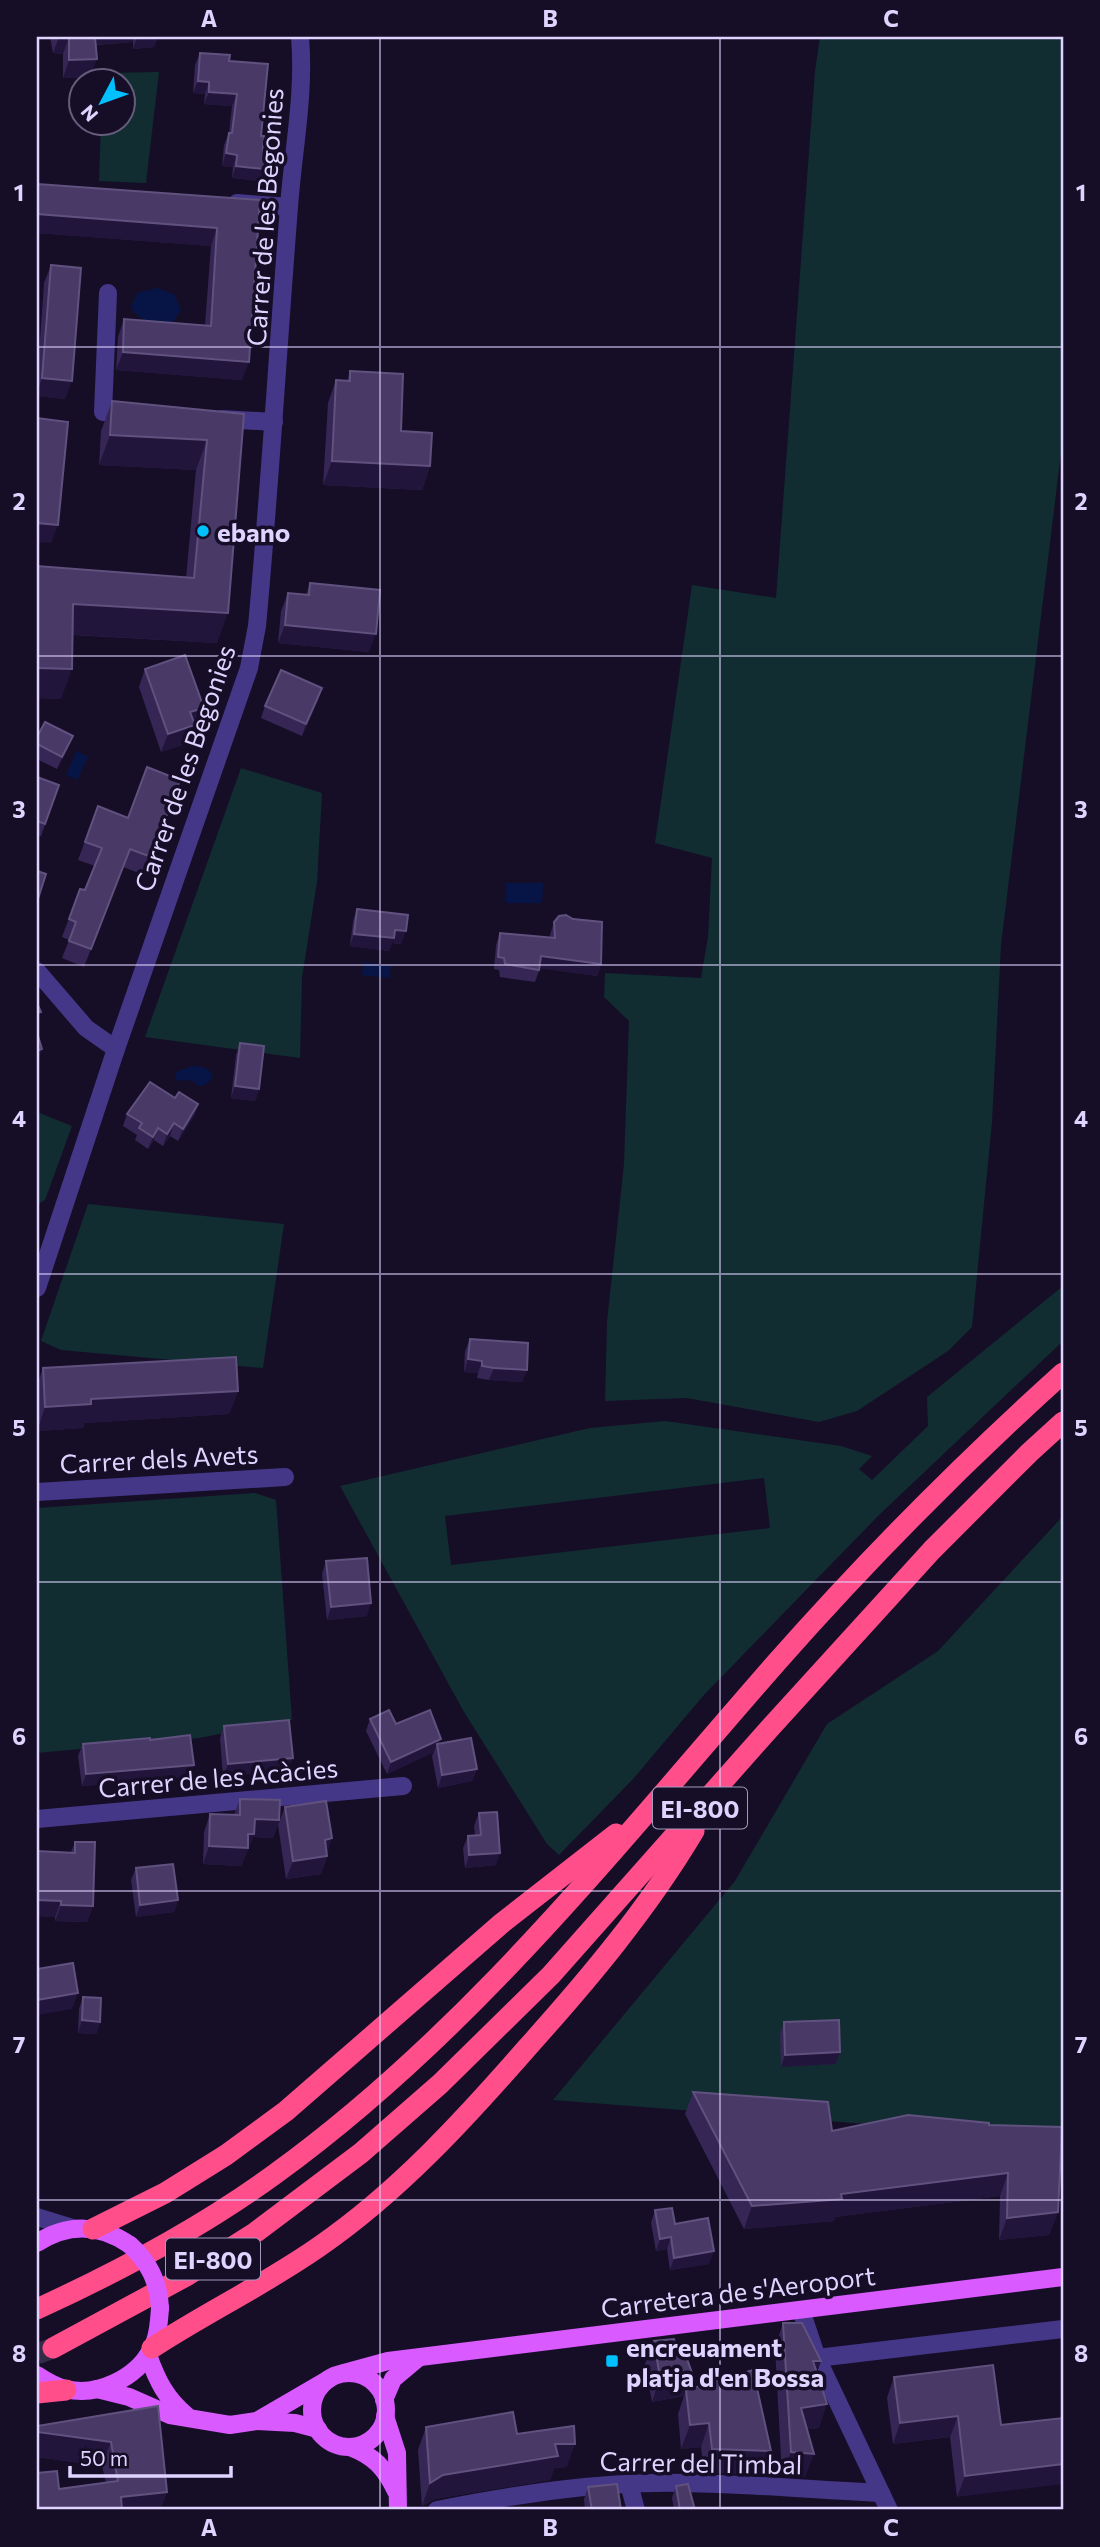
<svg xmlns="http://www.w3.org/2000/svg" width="1100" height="2547" font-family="Commissioner,sans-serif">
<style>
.green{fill:#112d31;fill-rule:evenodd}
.water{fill:#071546}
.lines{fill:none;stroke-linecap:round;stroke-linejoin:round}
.highway-tunnel{stroke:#342c47;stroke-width:21;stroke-dasharray:21 10;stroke-linecap:butt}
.minor{stroke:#453788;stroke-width:18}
.major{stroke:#d95aff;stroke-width:18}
.highway{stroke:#ff4e8a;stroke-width:21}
.major-bridge{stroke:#d95aff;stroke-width:18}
.wall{fill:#362655}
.shaded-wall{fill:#21153b}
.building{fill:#483967;stroke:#60517f;stroke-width:2}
.grid{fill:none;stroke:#dfd3ff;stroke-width:2;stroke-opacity:0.55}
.poi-dot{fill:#00c1fe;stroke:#160e27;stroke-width:2.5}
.labels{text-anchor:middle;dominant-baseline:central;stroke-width:7;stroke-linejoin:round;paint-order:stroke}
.shield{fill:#160e27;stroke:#a398be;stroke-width:2}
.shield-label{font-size:24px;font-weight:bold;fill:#dfd3ff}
.street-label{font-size:26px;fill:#dfd3ff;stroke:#160e27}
.poi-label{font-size:26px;font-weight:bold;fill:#dfd3ff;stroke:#160e27;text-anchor:start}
.neatline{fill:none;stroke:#dfd3ff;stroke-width:2.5}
.grid-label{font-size:23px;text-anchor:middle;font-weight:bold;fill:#dfd3ff}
</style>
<rect width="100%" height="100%" fill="#160e27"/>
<g class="green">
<polygon points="820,37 1063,37 1063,436 1001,945 992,1122 972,1327 948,1351 857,1411 819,1422 687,1398 605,1401 607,1322 624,1164 629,1021 604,997 605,973 701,978 708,937 712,858 655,843 692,585 776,598 815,71"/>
<polygon points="159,72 146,183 99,181 101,123 122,122 122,80 103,80 104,73"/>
<polygon points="241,768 322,793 317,882 302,978 300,1058 145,1037"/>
<polygon points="37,1112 72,1126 45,1200 37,1205"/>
<polygon points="88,1204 284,1224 263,1368 61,1350 41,1341"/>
<path d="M1063,1286v55l-184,174 -176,181 -69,82 -75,77 -12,-11 -83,-132 -124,-226 250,-58 75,-7 176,25 31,10 -13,13 13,11 56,-54 -1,-29zM764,1478l6,50 -319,37 -6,-49z"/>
<polygon points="255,1493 276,1500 292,1720 199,1738 37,1753 37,1508"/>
<polygon points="1063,1516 1063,2139 553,2100 735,1881 827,1724 938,1651"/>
</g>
<g class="water">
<path d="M157,288l17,6 7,16 -8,12c-17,3 -33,1 -42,-15l6,-14z"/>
<polygon points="77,751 88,757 77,780 66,775"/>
<polygon points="506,883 543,883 542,903 506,903"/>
<polygon points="364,962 391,966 389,978 362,975"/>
<path d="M193,1066c9,0 16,2 20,10 -4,7 -7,9 -15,10l-6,-6 -13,1 -4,-3 1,-6z"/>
</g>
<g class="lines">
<polyline class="highway-tunnel" points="37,2354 53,2348"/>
<g class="minor">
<polyline points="237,203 289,207"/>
<polyline points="108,293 103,412 131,414"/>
<polyline points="222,419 274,422"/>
<polyline points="37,971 86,1028 116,1049"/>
<path d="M37,1288l79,-239 133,-381 8,-42c13,-140 21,-280 32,-419 4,-56 16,-114 11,-170"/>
<polyline points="37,1492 285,1477"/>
<polyline points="37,1819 403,1786"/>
<polyline points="37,2217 73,2228"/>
<polyline points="801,2310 817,2358 889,2510"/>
<polyline points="817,2358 1063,2329"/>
<polyline points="629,2484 636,2510"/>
<path d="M437,2510c81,-16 165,-29 248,-27 65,1 131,7 196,10"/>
</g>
<g class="major">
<path d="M37,2243c31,-20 63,-19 93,2"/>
<path d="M148,2355c9,25 18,44 39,61"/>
<polyline points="344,2373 388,2361 1063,2277"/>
<circle cx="349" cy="2410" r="37"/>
<path d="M37,2375c9,6 19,12 29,14 31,8 70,-11 85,-39 7,-12 8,-28 9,-42"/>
<polyline points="97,2389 129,2397 170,2415 230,2425 257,2421 329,2379"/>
<polyline points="384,2400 393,2379 418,2358"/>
<polyline points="385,2416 397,2453 398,2510"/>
<polyline points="257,2421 295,2423 318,2429"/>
<path d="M350,2447c24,9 35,21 46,44"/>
</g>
<g class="highway">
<polyline points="93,2229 165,2193 226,2155 286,2111 502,1923 616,1834"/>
<path d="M37,2309c83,-38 164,-81 238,-135 195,-141 344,-332 501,-511 90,-102 186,-199 287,-290"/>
<polyline points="53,2348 188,2275 256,2232 361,2153 440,2084 551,1975 770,1728 932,1550 1029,1453 1063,1422"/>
<path d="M152,2348c55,-36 114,-64 168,-102 78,-54 144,-126 206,-197 61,-68 121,-139 168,-218"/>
<polyline points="37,2393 66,2390"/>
</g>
<path class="major-bridge" d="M130,2245c19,17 29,37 30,63"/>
</g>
<g class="wall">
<polygon points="50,37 158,37 154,47 133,49 133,42 96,45 90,77 63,78 63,54 53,53"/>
<polygon points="200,53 229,61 261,136 264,169 260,181 232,178 233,167 222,166 224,145 229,133 232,106 204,104 205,94 193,93 195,65"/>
<polygon points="260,200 242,380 116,370 118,337 124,319 205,325 211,246 37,233"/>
<polygon points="51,265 65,399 37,396 37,382 44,283"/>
<polygon points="350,371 430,466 422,490 323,485 328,403 336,380 347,381"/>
<polygon points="112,401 244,414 217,643 73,635 61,699 37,698 37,566 186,578 196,470 99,465 101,431"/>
<polygon points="310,583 369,652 278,643 281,611 288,593 306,595"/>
<polygon points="145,669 204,708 197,726 194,727 188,743 161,752 139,687"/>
<polygon points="318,700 302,736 261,718 265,706"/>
<polygon points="37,737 68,748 57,769 37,759"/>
<polygon points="37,777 59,785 41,836 37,835"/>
<polygon points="180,780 144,875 123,867 84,967 62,958 69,940 62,937 80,889 85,890 95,866 78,860 98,806 128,818"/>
<polygon points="357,909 401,944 392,943 389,951 350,946 353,921"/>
<polygon points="554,922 601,964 597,976 540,968 535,982 500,977 499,970 494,969 496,945 500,933 550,937 550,935"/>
<polygon points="240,1043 259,1089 255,1101 231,1098 236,1055"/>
<polygon points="175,1098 198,1104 194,1116 178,1141 170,1136 163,1146 154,1140 148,1149 135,1140 137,1135 123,1126 127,1114"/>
<polygon points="470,1339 527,1370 522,1382 489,1380 477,1378 478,1373 464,1372 465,1351"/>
<polygon points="43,1368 238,1391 229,1414 84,1423 83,1428 37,1431 37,1385"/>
<polygon points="326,1561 367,1616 327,1620 322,1574"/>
<polygon points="370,1719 396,1724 439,1744 477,1769 472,1781 438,1788 432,1756 434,1752 387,1774 366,1731"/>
<polygon points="224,1726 288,1770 223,1776 220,1738"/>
<polygon points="150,1740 189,1777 82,1786 78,1756 83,1744"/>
<polygon points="240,1799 279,1820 273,1838 253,1837 241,1866 203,1864 204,1832 210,1814 234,1815"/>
<polygon points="285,1807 327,1853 327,1856 321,1874 286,1879 278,1825"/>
<polygon points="479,1813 496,1865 465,1868 463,1848 468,1836 475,1835 474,1826"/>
<polygon points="75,1842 93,1906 87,1922 55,1921 55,1917 37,1916 37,1851 71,1852"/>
<polygon points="136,1868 178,1900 174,1912 136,1917 131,1880"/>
<polygon points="83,1997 100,2022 96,2034 78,2033 79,2009"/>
<polygon points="784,2022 840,2052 836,2064 781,2067 780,2034"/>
<polygon points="693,2092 832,2131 989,2125 1058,2212 1049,2235 999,2240 1000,2196 835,2217 834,2221 744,2229 685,2114"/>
<polygon points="655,2210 675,2224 709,2264 670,2270 667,2249 656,2251 651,2223"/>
<polygon points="783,2323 821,2361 817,2372 819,2428 807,2429 805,2477 782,2476 775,2347"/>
<polygon points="654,2341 679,2358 692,2373 684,2396 652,2402 645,2364"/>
<polygon points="894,2377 1001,2425 957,2497 950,2437 893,2444 887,2398"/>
<polygon points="686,2390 763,2475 704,2472 701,2447 681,2449 678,2414"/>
<polygon points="158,2406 167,2492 160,2510 37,2510 59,2489 106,2483 102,2466 37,2457 37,2426"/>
<polygon points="426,2427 517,2434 567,2467 554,2468 550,2480 435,2499 422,2506 418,2450"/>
<polygon points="676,2486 695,2510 674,2510 672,2498"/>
<polygon points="588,2487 621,2510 585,2510 584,2499"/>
</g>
<g class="shaded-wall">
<polygon points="59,37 69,37 63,54 53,53"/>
<polygon points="91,37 134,37 133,42 88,45"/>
<polygon points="137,37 158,37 154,47 133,49"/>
<polygon points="97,59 90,77 63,78 69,60"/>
<polygon points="198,81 209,82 205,94 193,93"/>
<polygon points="209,92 237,94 232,106 204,104"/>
<polygon points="226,153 237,155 233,167 222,166"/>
<polygon points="236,166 264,169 260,181 232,178"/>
<polygon points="37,214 217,228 211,246 37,233"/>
<polygon points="123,352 249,362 242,380 116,370"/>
<polygon points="42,378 72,381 65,399 37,396 37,393"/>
<polygon points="110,435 207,440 196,470 99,465"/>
<polygon points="332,461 430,466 422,490 323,485"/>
<polygon points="37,523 58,525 51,543 37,542"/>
<polygon points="73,604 228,613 217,643 62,634"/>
<polygon points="285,625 376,634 369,652 278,643"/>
<polygon points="37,668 72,669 61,699 37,698"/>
<polygon points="322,688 318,700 302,736 306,724"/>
<polygon points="204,708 197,726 194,727 188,743 161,752 168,734 190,712"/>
<polygon points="73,736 68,748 57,769 62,757"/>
<polygon points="395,930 406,931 401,944 392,943 389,951 350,946 354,934"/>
<polygon points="541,956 601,964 597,976 537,968"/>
<polygon points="42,1049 38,1061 37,1061 37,1051"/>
<polygon points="235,1086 259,1089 255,1101 231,1098"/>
<polygon points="198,1104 194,1116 178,1141 183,1129"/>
<polygon points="174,1123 170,1136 163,1146 167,1134"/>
<polygon points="158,1128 154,1140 148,1149 153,1137"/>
<polygon points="468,1359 482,1361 478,1373 464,1372"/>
<polygon points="494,1368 527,1370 522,1382 489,1380"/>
<polygon points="238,1391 229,1414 84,1423 83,1428 37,1431 45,1407 91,1399"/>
<polygon points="371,1603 367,1616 327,1620 331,1607"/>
<polygon points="441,1739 437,1748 437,1744 434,1752 387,1774 391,1762"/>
<polygon points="293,1758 288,1770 223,1776 228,1764"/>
<polygon points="194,1765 189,1777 82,1786 86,1774"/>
<polygon points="477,1769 472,1781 438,1788 442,1775"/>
<polygon points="255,1819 279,1820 273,1838 253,1837 241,1866 203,1864 209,1846"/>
<polygon points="332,1838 321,1874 286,1879 293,1861 325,1840"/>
<polygon points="500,1853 496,1865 465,1868 469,1855"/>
<polygon points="37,1900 61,1901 55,1917 37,1916"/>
<polygon points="178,1900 174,1912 136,1917 140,1905"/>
<polygon points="61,1905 93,1906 87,1922 55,1921"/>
<polygon points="78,1993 72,2009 37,2015 37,2000"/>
<polygon points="82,2020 100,2022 96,2034 78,2033"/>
<polygon points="840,2052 836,2064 781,2067 785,2055"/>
<polygon points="1008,2173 1000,2196 835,2217 834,2221 744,2229 752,2206"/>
<polygon points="1058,2212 1049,2235 999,2240 1007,2218"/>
<polygon points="671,2237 667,2249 656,2251 660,2239"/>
<polygon points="714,2251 709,2264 670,2270 674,2258"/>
<polygon points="813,2361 821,2361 813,2384"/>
<polygon points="692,2373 684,2396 652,2402 660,2378"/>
<polygon points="827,2404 819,2428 793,2431 801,2408"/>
<polygon points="958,2416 950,2437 893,2444 900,2423"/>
<polygon points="709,2423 701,2447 681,2449 690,2425"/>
<polygon points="37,2432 111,2442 102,2466 37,2457"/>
<polygon points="555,2444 575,2444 567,2467 554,2468 550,2480 435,2499 422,2506 430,2483 443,2475"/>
<polygon points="712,2449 771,2451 763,2475 704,2472"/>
<polygon points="791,2452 814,2454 805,2477 782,2476"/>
<polygon points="1063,2464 1063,2484 957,2497 965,2476"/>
<polygon points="167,2492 160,2510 116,2510 121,2497"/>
</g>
<g class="building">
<polygon points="69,37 95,37 97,59 69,60"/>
<polygon points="200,53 230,55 229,61 268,64 261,136 264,136 263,151 266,151 264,169 236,166 237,155 226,153 229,133 232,133 237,94 209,92 209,82 198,81"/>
<polygon points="37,184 260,200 249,362 123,352 124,319 211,326 217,228 37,214"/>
<polygon points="51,265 81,268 72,381 42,378"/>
<polygon points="350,371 403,374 401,431 432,433 430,466 332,461 336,380 350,381"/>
<polygon points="112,401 244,414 228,613 73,604 72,669 37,668 37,566 194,578 207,440 110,435"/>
<polygon points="37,418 68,422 58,525 37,523"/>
<polygon points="310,583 380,590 376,634 285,625 288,593 309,595"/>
<polygon points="185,655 204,708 190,712 195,725 168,734 145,669"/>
<polygon points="281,670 322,688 306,724 265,706"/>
<polygon points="45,722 73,736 62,757 37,744 37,737"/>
<polygon points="147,767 180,780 151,857 130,849 91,949 69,941 76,922 69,919 80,889 85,890 102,848 85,842 98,806 128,818"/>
<polygon points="37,777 59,785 45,824 37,821"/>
<polygon points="37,871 46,874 37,902"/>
<polygon points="357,909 408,915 406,931 395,930 394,938 354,934"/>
<polygon points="566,915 573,919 602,922 601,964 541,956 539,970 505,964 504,958 498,957 500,933 555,938 554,922 559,916"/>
<polygon points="37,1003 41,1012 37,1013"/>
<polygon points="37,1033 42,1049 37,1051"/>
<polygon points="240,1043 264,1046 259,1089 235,1086"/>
<polygon points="150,1082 175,1098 179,1092 198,1104 183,1129 174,1123 167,1134 158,1128 153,1137 139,1128 142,1123 127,1114"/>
<polygon points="470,1339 528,1343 527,1370 494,1368 482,1366 482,1361 468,1359"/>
<polygon points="236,1357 238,1391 91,1399 91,1404 45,1407 43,1368"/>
<polygon points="367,1558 371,1603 331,1607 326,1561"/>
<polygon points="389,1710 396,1724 430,1710 441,1739 391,1762 370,1719"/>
<polygon points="289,1720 293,1758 228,1764 224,1726"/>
<polygon points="190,1735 194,1765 86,1774 83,1744 150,1738 150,1740"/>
<polygon points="471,1738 477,1769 442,1775 437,1744"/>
<polygon points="240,1799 280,1800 279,1820 255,1819 254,1834 248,1834 248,1848 209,1846 210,1814 240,1815"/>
<polygon points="326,1801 332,1838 325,1840 327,1856 293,1861 285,1807"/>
<polygon points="497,1812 500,1853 469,1855 468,1836 481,1835 479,1813"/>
<polygon points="75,1842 95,1842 93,1906 61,1905 61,1901 37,1900 37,1851 75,1853"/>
<polygon points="173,1864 178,1900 140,1905 136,1868"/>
<polygon points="73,1963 78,1993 37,2000 37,1969"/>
<polygon points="83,1997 101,1998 100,2022 82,2020"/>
<polygon points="839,2020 840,2052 785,2055 784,2022"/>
<polygon points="693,2092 828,2102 832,2131 908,2115 989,2123 989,2125 1062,2127 1058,2212 1007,2218 1008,2173 841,2194 842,2199 752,2206"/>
<polygon points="672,2208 675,2224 708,2218 714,2251 674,2258 671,2237 660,2239 655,2210"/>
<polygon points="783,2323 802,2323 821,2361 813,2361 827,2404 801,2408 814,2454 791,2452"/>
<polygon points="674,2339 679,2358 687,2359 692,2373 660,2378 654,2341"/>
<polygon points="993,2365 1001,2425 1063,2418 1063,2464 965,2476 958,2416 900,2423 894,2377"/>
<polygon points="753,2370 771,2451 712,2449 709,2423 690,2425 686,2390"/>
<polygon points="158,2406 167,2492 121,2497 122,2510 37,2510 37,2473 57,2471 59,2489 118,2481 111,2442 37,2432 37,2426"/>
<polygon points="513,2412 517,2434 574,2426 575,2444 555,2444 558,2456 443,2475 430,2483 426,2427"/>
<polygon points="617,2484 621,2510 592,2510 588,2487"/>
<polygon points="688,2484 695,2510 680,2510 676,2486"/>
</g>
<path class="grid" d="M380,37v2473M720,37v2473M37,347h1026M37,656h1026M37,965h1026M37,1274h1026M37,1582h1026M37,1891h1026M37,2200h1026"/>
<g class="poi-dot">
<circle cx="203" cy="531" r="7"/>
<rect x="605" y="2354" width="14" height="14" rx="3.5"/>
</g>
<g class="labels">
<g class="shield">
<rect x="653" y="1787.5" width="94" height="41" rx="5"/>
<rect x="166" y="2238.5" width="94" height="41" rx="5"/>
</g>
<g class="shield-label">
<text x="700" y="1808">EI-800</text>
<text x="213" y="2259">EI-800</text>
</g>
<g class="street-label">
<text transform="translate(264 217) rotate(-86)">Carrer de les Begonies</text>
<text transform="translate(184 768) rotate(-71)">Carrer de les Begonies</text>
<text transform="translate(159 1458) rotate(-3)">Carrer dels Avets</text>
<text transform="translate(218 1777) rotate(-5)">Carrer de les Acàcies</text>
<text transform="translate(738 2291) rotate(-7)">Carretera de s'Aeroport</text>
<text transform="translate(701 2462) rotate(1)">Carrer del Timbal</text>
</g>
<g class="poi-label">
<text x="217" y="531">ebano</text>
<text x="626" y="2346">encreuament<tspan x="626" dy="30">platja d'en Bossa</tspan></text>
</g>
</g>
<rect width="1100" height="2547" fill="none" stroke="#160e27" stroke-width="77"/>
<g transform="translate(102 102) rotate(229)"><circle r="33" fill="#160e27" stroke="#665d7d" stroke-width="2"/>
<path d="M0-5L12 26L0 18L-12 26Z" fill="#00c1fe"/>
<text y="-10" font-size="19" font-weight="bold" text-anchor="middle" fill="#dfd3ff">N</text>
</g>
<path d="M70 2466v10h161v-10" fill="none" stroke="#dfd3ff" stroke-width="3.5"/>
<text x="80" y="2466" font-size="21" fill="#dfd3ff" stroke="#160e27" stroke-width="5" paint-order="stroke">50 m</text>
<rect x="38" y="38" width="1024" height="2470" class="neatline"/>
<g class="grid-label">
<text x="209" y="27">A</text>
<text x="550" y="27">B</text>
<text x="891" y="27">C</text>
<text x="19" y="201">1</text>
<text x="1081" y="201">1</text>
<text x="19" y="510">2</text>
<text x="1081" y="510">2</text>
<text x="19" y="818">3</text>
<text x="1081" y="818">3</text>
<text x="19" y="1127">4</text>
<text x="1081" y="1127">4</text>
<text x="19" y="1436">5</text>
<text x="1081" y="1436">5</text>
<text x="19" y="1745">6</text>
<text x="1081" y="1745">6</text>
<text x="19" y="2053">7</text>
<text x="1081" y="2053">7</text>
<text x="19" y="2362">8</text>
<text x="1081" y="2362">8</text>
<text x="209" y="2536">A</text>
<text x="550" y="2536">B</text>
<text x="891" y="2536">C</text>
</g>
</svg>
